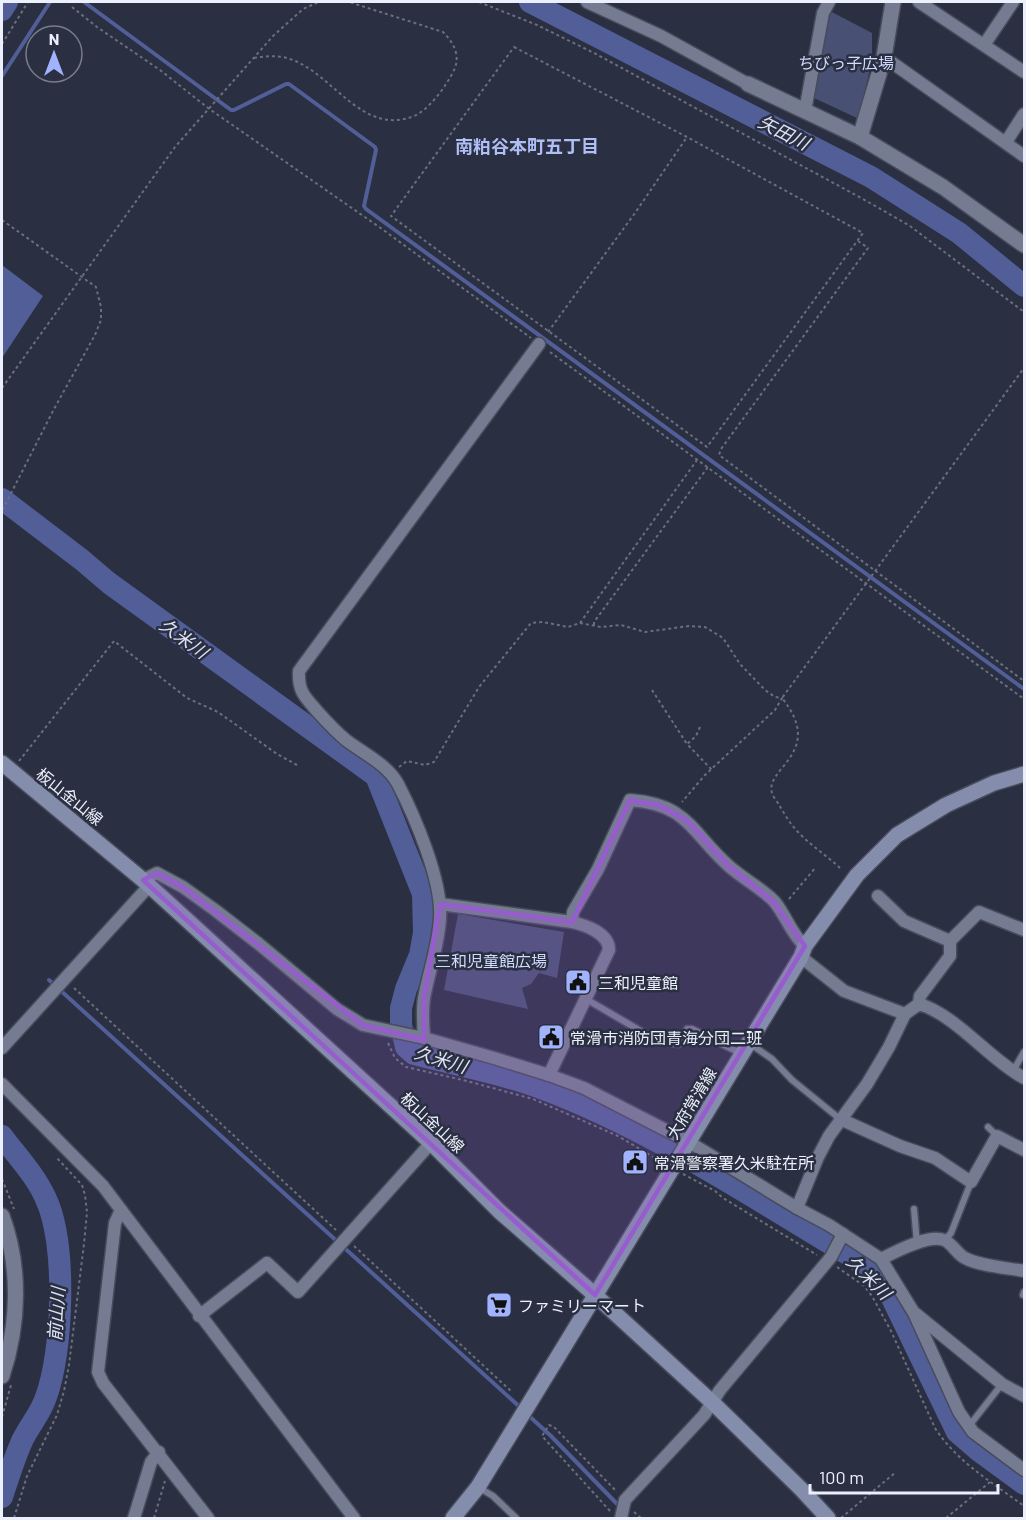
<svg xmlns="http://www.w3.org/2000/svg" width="1026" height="1520" font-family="Barlow,'Noto Sans JP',sans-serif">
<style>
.green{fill:#485173}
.water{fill:#515e97}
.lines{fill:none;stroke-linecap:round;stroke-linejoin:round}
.stream{stroke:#515e97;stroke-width:4}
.river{stroke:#515e97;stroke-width:22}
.service-casing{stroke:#474b5b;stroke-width:9}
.minor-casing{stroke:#474b5b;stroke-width:15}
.tertiary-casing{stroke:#474b5b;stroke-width:18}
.secondary-casing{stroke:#474b5b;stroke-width:18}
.path{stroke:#6a6f7f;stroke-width:2;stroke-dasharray:3 3;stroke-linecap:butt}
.service{stroke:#757b90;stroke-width:6}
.minor{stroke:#757b90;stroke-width:12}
.tertiary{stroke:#757b90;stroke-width:15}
.secondary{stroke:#858dad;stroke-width:15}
.marked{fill:#975dce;fill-opacity:0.2;stroke:#975dce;stroke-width:4.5;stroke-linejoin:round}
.labels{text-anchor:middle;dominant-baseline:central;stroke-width:5;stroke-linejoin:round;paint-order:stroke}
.park-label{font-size:16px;fill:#d1dbfe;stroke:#2a2f41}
.street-label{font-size:16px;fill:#ecf0fc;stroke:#2a2f41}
.poi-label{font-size:16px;fill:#ecf0fc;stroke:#2a2f41;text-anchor:start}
.water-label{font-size:18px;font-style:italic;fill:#dde2f4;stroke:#2a2f41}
.neighbourhood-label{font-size:18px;font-weight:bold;fill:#afbef5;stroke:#2a2f41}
</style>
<rect width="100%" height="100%" fill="#2a2f41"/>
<g class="green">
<polygon points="828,10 872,33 872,59 859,119 814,98"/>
<polygon points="458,914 564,932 557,978 539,973 531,984 522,988 528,1009 444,990"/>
</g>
<polygon class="water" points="2,265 43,296 2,358"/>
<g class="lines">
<g class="stream">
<polyline points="84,2 231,110 234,110 286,84 289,84 375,147 376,150 364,206 366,209 1024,689"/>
<polyline points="2,76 50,2"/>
<polyline points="49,980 522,1409"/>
<polyline points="528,1415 551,1436 620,1507"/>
</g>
<g class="river">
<polyline points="530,2 871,177 959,233 1024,286"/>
<polyline points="2,10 7,2"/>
<path d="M2,499l80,61 27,23 267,193 47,118 1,39 -4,22 -14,34 -5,19v17l5,22 8,7c41,11 84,18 124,33 112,41 215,111 318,172l22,18 11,15 68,140 22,19 45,33"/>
<path d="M2,1136c15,20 34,40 44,63 21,45 17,152 0,198 -5,16 -17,29 -24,44 -8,18 -14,37 -20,56"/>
</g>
<defs>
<g id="service">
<polyline points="586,999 644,1033 661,1042 679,1044 687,1029 692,1029 742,1054"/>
<polyline points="749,1043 772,1059 792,1080 840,1119"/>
<polyline points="1013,1071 1024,1052"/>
<polyline points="988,1127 997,1136"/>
<polyline points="914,1209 917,1244"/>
<polyline points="945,1240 951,1233 971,1182"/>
<polyline points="1023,1295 1024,1292"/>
<polyline points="969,1426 1002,1384"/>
<polyline points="478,1487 493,1496 516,1518"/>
</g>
<g id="minor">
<polyline points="587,2 661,36 748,84"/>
<polyline points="919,2 1024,72"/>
<polyline points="984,45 1013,2"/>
<polyline points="884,57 1024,156"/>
<polyline points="805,111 823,13 829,2"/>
<polyline points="1006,142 1024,114"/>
<polyline points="143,880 157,873 183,887 215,910 259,944 337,1009 363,1025 424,1038 494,1058 549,1075 584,1088 689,1142 797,1208 829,1225 881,1259 914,1313 959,1412 973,1432 1024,1470"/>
<polyline points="878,896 904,921 950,941 979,912 1024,930"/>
<polyline points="440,904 572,922"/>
<polyline points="801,957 844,991 905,1014"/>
<polyline points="919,1004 920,996 950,956 950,941"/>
<path d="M424,1038c-1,-13 -2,-27 0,-40 5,-27 15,-54 16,-81 2,-37 -25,-100 -42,-133 -11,-20 -35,-31 -52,-44 -11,-9 -20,-19 -29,-29 -13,-15 -19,-20 -18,-40l240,-327"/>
<polyline points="2,1048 149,886"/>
<path d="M549,1075l60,-125c0,-17 -24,-25 -37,-28l1,-10 25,-43 32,-69c59,4 62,34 100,67 14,12 31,21 44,34 12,14 17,33 31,45"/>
<polyline points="2,1084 103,1186 354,1518"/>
<polyline points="840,1119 900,1146 935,1158 971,1182 997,1136 1024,1150"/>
<path d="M797,1208l21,-51 11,-21 38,-52 22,-37 16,-33 14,-10c37,11 70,55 105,74"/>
<polyline points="121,1210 115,1223 98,1372 103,1383 208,1518"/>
<path d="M881,1259c14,-7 47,-25 63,-19 8,3 13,14 21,18 14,8 44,10 59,13"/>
<polyline points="916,1314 1002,1384 1024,1396"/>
<polyline points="199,1316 267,1263 298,1292 431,1143"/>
<polyline points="134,1518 151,1462 159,1452"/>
<polyline points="621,1518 625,1500 704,1415 720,1390 831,1257 843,1234"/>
</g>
<g id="tertiary">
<polyline points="748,84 860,137 943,187 1024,245"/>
<polyline points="860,137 884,57 893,2"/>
<path d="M2,1216c19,51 17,109 0,160"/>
</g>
<g id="secondary">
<polyline points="2,763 143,880 187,920 431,1143 499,1211 595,1295 713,1403 801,1489 828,1518"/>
<polyline points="453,1518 478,1487 562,1350 801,957 805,946 857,875 897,835 946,805 994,783 1024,774"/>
</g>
</defs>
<use href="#service" class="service-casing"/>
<use href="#minor" class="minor-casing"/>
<use href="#tertiary" class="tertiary-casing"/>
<use href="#secondary" class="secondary-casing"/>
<g class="path">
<polyline points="479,2 537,25 596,54 863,199 910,226 1024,312"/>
<polyline points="72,7 97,27 160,70 208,108 382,229 531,338"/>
<polyline points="2,44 28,2"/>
<polygon points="514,47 687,137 863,233 707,447 391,216"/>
<path d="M254,58c12,-2 25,-3 36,1 43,14 72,78 124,57 15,-6 34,-32 41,-48 5,-14 -2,-26 -12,-36l-94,-30"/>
<polyline points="2,220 96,287 101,307 101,320 95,335 54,409 2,511"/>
<polyline points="858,241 868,248 721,449 719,455 1024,681"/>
<polyline points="548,332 635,213 687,137"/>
<polyline points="550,352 1024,699"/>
<polyline points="2,388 175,147 273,36 303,9 319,2"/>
<polyline points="580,623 697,460"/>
<polyline points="594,625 594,622 708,467"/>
<polyline points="652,690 687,744"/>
<polyline points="700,727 696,736 687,744 712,770"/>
<polyline points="19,761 114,641 187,698 218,712 277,754 297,765"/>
<polyline points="399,767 407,761 425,765 434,762 479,687 531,623 543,622 568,627 580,623 601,627 621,625 645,632 689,626 705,627 723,638 740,664 765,690 775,697 782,698 775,710 705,775 682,802"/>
<path d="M840,868c-15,-14 -36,-27 -48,-43 -5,-6 -9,-14 -13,-20 -2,-4 -6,-8 -7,-12 -8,-25 54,-40 10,-95l242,-330"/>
<polyline points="789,899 816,867"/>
<polyline points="74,988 336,1230"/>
<polyline points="388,1043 395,1058 406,1067 467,1081 533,1099 618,1136 660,1161"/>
<polyline points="683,1174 715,1191 723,1198 817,1255"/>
<polyline points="2,1179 14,1209"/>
<polyline points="354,1246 512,1392"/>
<path d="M837,1267l27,19 8,10 19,35 44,97c22,34 58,55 89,78"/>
<polyline points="2,1417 11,1385"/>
<polyline points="610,1511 542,1436 549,1425 554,1427 617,1492"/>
<polyline points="634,1512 641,1518"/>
<polyline points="14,1518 27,1476 57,1415 64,1391 69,1365 84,1244 87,1212 85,1195 82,1185 56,1157"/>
<polyline points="154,1518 165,1481"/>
<polyline points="841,1518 896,1472"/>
<polyline points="946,1518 990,1482"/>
</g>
<use href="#service" class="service"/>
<use href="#minor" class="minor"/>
<use href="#tertiary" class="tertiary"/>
<use href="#secondary" class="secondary"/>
</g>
<path class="marked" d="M630,800l29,5 29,16 41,45 45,36 31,44 -210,349 -452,-415 14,-7 26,14 180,138 61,15v-42l16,-94 132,18z"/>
<defs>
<symbol id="civic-square" viewBox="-11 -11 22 22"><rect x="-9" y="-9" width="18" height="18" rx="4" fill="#a1b3fd" stroke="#2a2f41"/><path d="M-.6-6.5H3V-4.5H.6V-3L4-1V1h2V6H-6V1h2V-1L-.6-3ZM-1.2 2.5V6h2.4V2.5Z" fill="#111"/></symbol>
<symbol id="supermarket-square" viewBox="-11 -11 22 22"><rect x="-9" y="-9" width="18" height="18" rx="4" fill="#a1b3fd" stroke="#2a2f41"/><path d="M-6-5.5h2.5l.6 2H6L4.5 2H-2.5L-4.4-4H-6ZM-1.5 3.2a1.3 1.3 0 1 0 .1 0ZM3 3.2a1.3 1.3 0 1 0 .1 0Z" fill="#111"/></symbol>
</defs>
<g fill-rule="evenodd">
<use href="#civic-square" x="563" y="967" width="30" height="30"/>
<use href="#civic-square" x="536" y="1022" width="30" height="30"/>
<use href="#civic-square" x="620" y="1147" width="30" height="30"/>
<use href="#supermarket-square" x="484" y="1290" width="30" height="30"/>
</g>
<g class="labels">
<g class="park-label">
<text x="846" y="62">ちびっ子広場</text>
<text x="491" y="960">三和児童館広場</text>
</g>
<g class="street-label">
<text transform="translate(70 796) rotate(39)">板山金山線</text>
<text transform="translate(691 1103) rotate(-59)">大府常滑線</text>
<text transform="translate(433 1122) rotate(43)">板山金山線</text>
</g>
<g class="poi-label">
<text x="598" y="982">三和児童館</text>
<text x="570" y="1037">常滑市消防団青海分団二班</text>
<text x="654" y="1162">常滑警察署久米駐在所</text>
<text x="518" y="1305">ファミリーマート</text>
</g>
<g class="water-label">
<text transform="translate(784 132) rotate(27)">矢田川</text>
<text transform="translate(184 638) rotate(36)">久米川</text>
<text transform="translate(441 1059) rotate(17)">久米川</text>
<text transform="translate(869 1277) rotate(45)">久米川</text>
<text transform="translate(56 1314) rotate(-86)">前山川</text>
</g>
<g class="neighbourhood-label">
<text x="527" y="146">南粕谷本町五丁目</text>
</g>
</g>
<rect width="1026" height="1520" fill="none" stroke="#ecf0fc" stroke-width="6"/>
<g transform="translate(54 54)"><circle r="28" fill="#2a2f41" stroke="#787c8c" stroke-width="1.5"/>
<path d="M0-4.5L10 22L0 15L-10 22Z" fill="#a1b3fd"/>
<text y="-9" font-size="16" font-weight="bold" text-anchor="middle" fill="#ecf0fc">N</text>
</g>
<path d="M810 1484v9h188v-9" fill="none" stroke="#ecf0fc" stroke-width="3"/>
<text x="819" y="1484" font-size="18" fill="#ecf0fc" stroke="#2a2f41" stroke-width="4.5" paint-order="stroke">100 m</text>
</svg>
